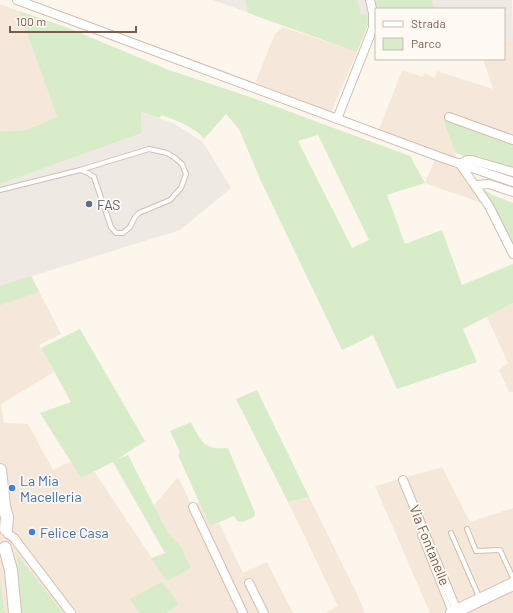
<svg xmlns="http://www.w3.org/2000/svg" width="513" height="613" font-family="Barlow,sans-serif">
<style>
.residential{fill:#f5e8da}
.industrial{fill:#efe9e4}
.green{fill:#d8ecc9;fill-rule:evenodd}
.lines{fill:none;stroke-linecap:round;stroke-linejoin:round}
.lane-casing{stroke:#d1beb0;stroke-width:6}
.street-casing{stroke:#d1beb0;stroke-width:10}
.secondary-casing{stroke:#d6c0b0;stroke-width:14}
.lane{stroke:#fff;stroke-width:4}
.street{stroke:#fff;stroke-width:8}
.secondary{stroke:#fff;stroke-width:12}
.service-dot{fill:#5c6f8a;stroke:#fffaf3;stroke-width:1.5}
.shop-dot{fill:#3f7fe0;stroke:#fffaf3;stroke-width:1.5}
.labels{text-anchor:middle;dominant-baseline:central;stroke-width:3.5;stroke-linejoin:round;paint-order:stroke}
.service-label{font-size:14px;fill:#4e5e75;stroke:#fffaf3;text-anchor:start}
.shop-label{font-size:14px;fill:#366cbe;stroke:#fffaf3;text-anchor:start}
.street-label{font-size:14px;fill:#7a5c4d;stroke:#fffaf3}
</style>
<rect width="100%" height="100%" fill="#fdf6ec"/>
<g class="residential">
<polygon points="0,4 19,11 57,117 26,130 0,131"/>
<polygon points="283,27 357,52 331,112 255,83 275,34"/>
<polygon points="504,40 513,41 513,143 443,121 462,173 484,204 425,183 438,152 379,130 402,70 423,77 424,73 435,78 437,71 493,89 483,59 504,59"/>
<polygon points="31,276 61,334 39,345 54,372 1,404 4,423 28,424 53,470 71,461 81,478 94,471 167,581 180,545 168,533 154,505 178,477 191,504 199,502 210,526 219,523 243,573 267,562 293,613 0,613 0,286"/>
<polygon points="513,303 513,392 509,392 499,370 508,363 486,315"/>
<polygon points="442,467 470,522 513,508 513,613 430,613 375,486"/>
<polygon points="309,497 359,598 365,613 325,613 338,606 288,502"/>
</g>
<g class="industrial">
<polygon points="213,0 512,0 513,41 504,40 504,9 376,9 376,25 368,24 357,52"/>
<polygon points="141,112 173,123 203,142 231,188 180,230 0,286 0,184 142,133"/>
</g>
<g class="green">
<polygon points="245,0 357,0 361,15 367,14 368,24 357,52 248,13"/>
<polygon points="375,0 432,0 434,9 377,9"/>
<path d="M19,11l47,16 103,43 78,26 163,60 15,27 -38,12 18,49 37,-14 20,55 51,-21v39l-50,26 14,33 -80,27 -24,-54 -31,15 -82,-171 -21,-50 -13,-15 -22,25c-9,-12 -28,-18 -42,-24l-3,3 -18,-6 1,21 -142,51v-53l26,-1 31,-13zM318,135l51,105 -17,8 -54,-107z"/>
<polygon points="443,120 513,143 513,168 478,156 464,156 455,153"/>
<polygon points="485,190 493,195 513,203 513,250 483,191"/>
<polygon points="31,276 39,292 0,305 0,286"/>
<polygon points="80,329 145,441 116,460 128,455 168,533 180,545 191,568 167,581 151,558 165,553 113,462 81,478 40,413 71,402 41,348"/>
<polygon points="257,390 309,497 288,502 236,399"/>
<path d="M191,422c10,20 13,28 37,26l27,65 -1,4 -12,5 -5,-1 -3,-5 -24,10 -32,-71 2,-3 -10,-21z"/>
<polygon points="17,555 63,613 22,613"/>
<polygon points="0,580 5,613 0,613"/>
<polygon points="162,582 179,604 166,613 139,613 130,599"/>
</g>
<g class="lines">
<defs>
<g id="lane">
<polyline points="0,190 80,170 149,149 167,153 175,158 182,164 186,174 181,188 170,200 139,213 135,217 130,227 123,233 116,233 111,227 94,177 88,173 80,170"/>
<polyline points="467,529 476,551 500,550 513,578"/>
<polyline points="451,533 480,599"/>
<polyline points="420,535 451,613"/>
</g>
<g id="street">
<polyline points="17,0 440,157 513,182"/>
<polyline points="449,117 513,140"/>
<polyline points="337,119 373,28 373,13 370,0"/>
<polyline points="460,164 489,206 513,254"/>
<polyline points="460,164 467,160 472,160 513,172"/>
<polyline points="476,185 489,184 513,192"/>
<polyline points="403,480 457,611"/>
<polyline points="193,507 243,613"/>
<polyline points="8,534 14,538 71,613"/>
<polyline points="249,583 264,613"/>
</g>
<g id="secondary">
<polyline points="0,470 4,506 7,517 6,529"/>
<polyline points="5,548 11,570 15,613"/>
<polyline points="452,613 513,584"/>
</g>
</defs>
<use href="#lane" class="lane-casing"/>
<use href="#street" class="street-casing"/>
<use href="#secondary" class="secondary-casing"/>
<use href="#lane" class="lane"/>
<use href="#street" class="street"/>
<use href="#secondary" class="secondary"/>
</g>
<circle class="service-dot" cx="89" cy="204" r="4"/>
<g class="shop-dot">
<circle cx="12" cy="488" r="4"/>
<circle cx="32" cy="532" r="4"/>
</g>
<g class="labels">
<g class="service-label">
<text x="97" y="204">FAS</text>
</g>
<g class="shop-label">
<text x="20" y="480">La Mia<tspan x="20" dy="16">Macelleria</tspan></text>
<text x="40" y="532">Felice Casa</text>
</g>
<g class="street-label">
<text transform="translate(430 545) rotate(68)">Via Fontanelle</text>
</g>
</g>
<rect x="375" y="8" width="130" height="52" fill="#fffaf3" stroke="#cabbb1"/>
<rect x="383" y="21" width="20" height="6" fill="#ffffff" stroke="#cabbb1"/>
<text x="411" y="28" font-size="12" fill="#7a5c4d">Strada</text>
<rect x="383" y="38" width="20" height="12" fill="#d8ecc9" stroke="#cabbb1"/>
<text x="411" y="48" font-size="12" fill="#7a5c4d">Parco</text>
<path d="M10 26v6h126v-6" fill="none" stroke="#7a5c4d" stroke-width="2"/>
<text x="16" y="26" font-size="12" fill="#7a5c4d" stroke="#fffaf3" stroke-width="3" paint-order="stroke">100 m</text>
</svg>
